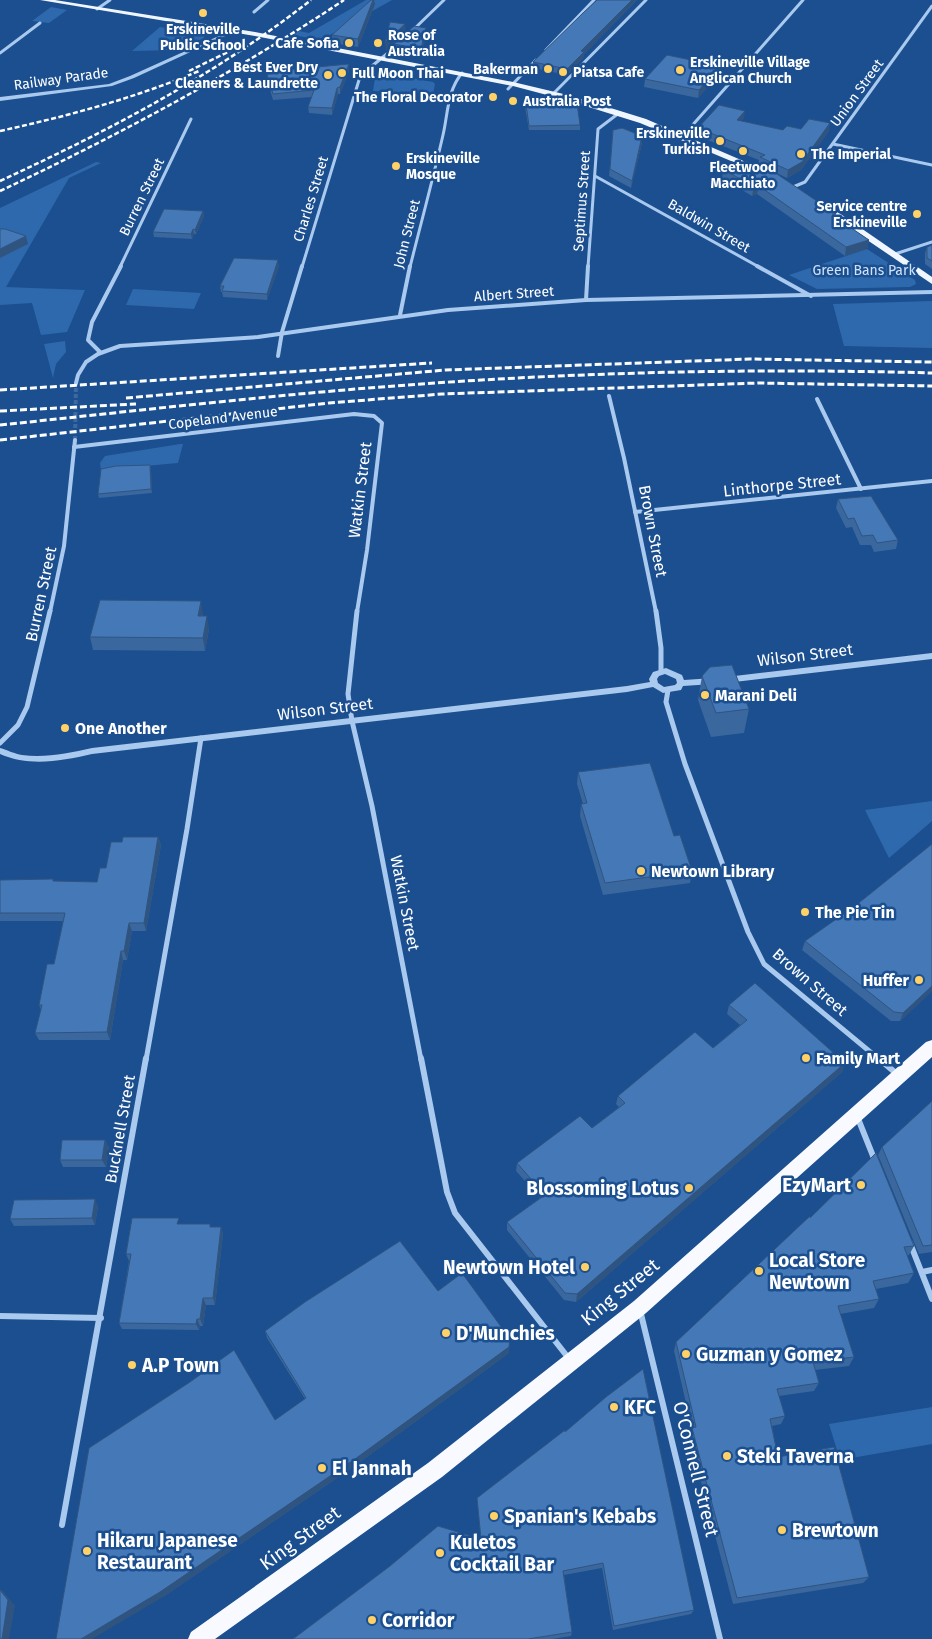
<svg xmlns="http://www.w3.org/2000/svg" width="932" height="1639" font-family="'Fira Sans',sans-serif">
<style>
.green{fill:#2e69ad}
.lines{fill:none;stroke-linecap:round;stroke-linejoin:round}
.minor-tunnel{stroke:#3d69a0;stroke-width:4;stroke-dasharray:4 2;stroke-linecap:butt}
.minor-far3{stroke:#a9c9ee;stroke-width:3}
.minor-far2{stroke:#a9c9ee;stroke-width:4}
.minor-far1{stroke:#a9c9ee;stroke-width:5}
.minor{stroke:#a9c9ee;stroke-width:6}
.tertiary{fill:#a9c9ee;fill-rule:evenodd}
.primary{fill:#f0f6ff;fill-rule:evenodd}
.trunk{fill:#f8faff;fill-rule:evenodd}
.rail-far1{stroke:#fff;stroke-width:2.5;stroke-dasharray:5 2.5;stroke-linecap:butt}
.rail{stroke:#fff;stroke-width:3;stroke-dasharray:7 3;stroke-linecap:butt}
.wall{fill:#3a679d}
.shaded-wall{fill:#305480}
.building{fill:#4478b7;stroke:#305480}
.poi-dot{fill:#ffd166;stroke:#1b4f8f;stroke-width:2}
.labels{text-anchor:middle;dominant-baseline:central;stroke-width:5;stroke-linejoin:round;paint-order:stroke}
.far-poi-label{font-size:14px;font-weight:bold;fill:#fff;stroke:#1b4f8f;text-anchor:start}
.far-street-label{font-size:14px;fill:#fff;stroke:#1b4f8f}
.far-park-label{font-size:14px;fill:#cfe3fa;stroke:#1b4f8f}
.street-label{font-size:16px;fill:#fff;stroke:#1b4f8f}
.poi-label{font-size:16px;font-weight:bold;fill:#fff;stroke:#1b4f8f;text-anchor:start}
.near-poi-label{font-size:19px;font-weight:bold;fill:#fff;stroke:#1b4f8f;text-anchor:start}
.near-street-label{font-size:19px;fill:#fff;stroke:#1b4f8f}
</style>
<rect width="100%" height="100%" fill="#1b4f8f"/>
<g class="green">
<polygon points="366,0 392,0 321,40 293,35 299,31 309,33"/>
<polygon points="51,7 67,10 49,23 32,21"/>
<polygon points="160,27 204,34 204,38 177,50 132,51"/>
<polygon points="395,75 433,82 435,84 433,94 373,91 375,78"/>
<polygon points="96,162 101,163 69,178 6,287 85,290 67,332 41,335 32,303 0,305 0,208"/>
<polygon points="867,249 915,280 916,284 910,287 817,289 789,275"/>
<polygon points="133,289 201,293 194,309 126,305"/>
<polygon points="932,301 932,348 844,346 833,304"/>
<polygon points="65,341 66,352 56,364 53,378 44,344"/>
<polygon points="180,444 183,444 178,463 101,470 100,463 105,456"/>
<polygon points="932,801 932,821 889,858 865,810"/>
<polygon points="932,1407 932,1444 840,1460 829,1424"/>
</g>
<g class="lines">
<polyline class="minor-tunnel" points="75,440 76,383"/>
<g class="minor-far3">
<polyline points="97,9 110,0"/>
<polyline points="254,12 268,0"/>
<polyline points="412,31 444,0"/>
<polyline points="546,50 594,0"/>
<polyline points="0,53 40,23"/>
<polyline points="508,89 536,60"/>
<polyline points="549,98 646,0"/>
<polyline points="682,137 803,0"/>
<polyline points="833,144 932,165"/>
<polyline points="595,176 759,267"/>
<polyline points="793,187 805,182 932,6"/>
<polyline points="895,254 932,242"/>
<polyline points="120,267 191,119"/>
<polyline points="302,267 359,80 372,66 399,44"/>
<path d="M410,267c11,-44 23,-88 33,-132 5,-21 4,-44 19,-62"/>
<polyline points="588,267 598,129 619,113"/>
</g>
<g class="minor-far2">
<polyline points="757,266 811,296"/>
<polyline points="586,300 588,266"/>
<polyline points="400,315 410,266"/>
<polyline points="100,352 88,340 92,322 121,266"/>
<polyline points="278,356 282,332 302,266"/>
<polyline points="76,383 78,375 86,362 98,354 120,346 258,337 448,310 586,300 932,292"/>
<polyline points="609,396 624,458 656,612"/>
<polyline points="817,399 861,489"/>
<polyline points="74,447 354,414 374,416 382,423 367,550 357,612"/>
<polyline points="635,512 932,481"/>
<polyline points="50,612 64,546 75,440"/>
</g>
<g class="minor-far1">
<polyline points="357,611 348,694 352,721 372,806 421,1060"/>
<polyline points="656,611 661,648 661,672"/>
<polyline points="668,690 666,702 685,764 748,932 764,964 880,1060"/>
<polyline points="0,743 18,725 27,707 50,611"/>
<polyline points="146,1060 187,829 201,738"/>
</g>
<g class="minor">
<polyline points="421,1058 447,1192 455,1213 570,1360"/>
<polyline points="878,1058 897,1074"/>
<polyline points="857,1116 875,1161"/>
<polyline points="910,1243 932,1299"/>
<polyline points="922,1272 932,1270"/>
<polyline points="640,1310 720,1639"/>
<polyline points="0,1316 101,1318"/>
<polyline points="62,1525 146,1058"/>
</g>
<g class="tertiary">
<polygon points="232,30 236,31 134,78 112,86 0,101 0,97 109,84 130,76"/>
<polygon points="932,653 932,659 726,683 722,680 726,677"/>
<path d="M666,668l16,7 2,5 29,-2 4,3 -4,3 -30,2 -2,4 -18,3 -10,-6 -26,5 -535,62c-31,7 -62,13 -92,0v-6c7,2 15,6 22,7 24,3 47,-2 70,-7l535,-62 23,-4 -1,-3 4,-7zM665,674l11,5 1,4 -2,2 -11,2 -6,-4 -1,-4 2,-3z"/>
</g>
<g class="primary">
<polygon points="40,0 55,0 255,32 513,82 572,96 646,119 762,169 755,171 640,123 566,100 513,86 255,36"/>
<polygon points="820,204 826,204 932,277 932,284 820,208"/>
</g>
<polygon class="trunk" points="932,1040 932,1057 646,1313 442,1477 215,1639 188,1639 191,1632 428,1463 634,1301 926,1042"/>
<g class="rail-far1">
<polyline points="189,71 232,50"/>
<path d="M0,131c68,-15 135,-33 199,-60"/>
<path d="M0,181c110,-51 215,-106 311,-181"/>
<path d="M0,191c119,-56 234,-118 344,-191"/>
</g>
<g class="rail">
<polyline points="0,390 432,363"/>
<polyline points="126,398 445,370 750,359 932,362"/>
<polyline points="0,411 136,404"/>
<path d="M0,425c135,-14 271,-30 407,-40 175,-13 350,-17 525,-12"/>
<polyline points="0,440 329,403 442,394 758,383 932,386"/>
</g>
</g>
<g class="wall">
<polygon points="371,0 374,0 375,4 358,47 332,43 332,35"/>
<polygon points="597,0 637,0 584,54 583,58 567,75 533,68 533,62"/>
<polygon points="426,36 421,57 395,52 394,44"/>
<polygon points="349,71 340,94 338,94 332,115 309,113 308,107 312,97 273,100 267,80 267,74"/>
<polygon points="719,74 698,98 644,87 645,79"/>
<polygon points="525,97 580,125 580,130 529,130 524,102"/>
<polygon points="744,118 741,121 783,130 801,129 829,131 801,170 787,178 758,164 759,160 697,136 698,128"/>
<polygon points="613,130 642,136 642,143 631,188 609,176"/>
<polygon points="723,169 835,217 869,240 867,249 845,256 757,194 752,196 722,178"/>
<polygon points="203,211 204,216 196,234 194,234 192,239 154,237 153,232"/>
<polygon points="932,245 932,269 925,264 925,253 927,247"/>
<polygon points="279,266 267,300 223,297 222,292 221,292 220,286"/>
<polygon points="150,465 151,470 152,493 99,498 98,494"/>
<polygon points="838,499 898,540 896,549 874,552 871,545 860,545 852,527 846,528 836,508"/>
<polygon points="203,614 203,616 209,629 205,651 93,650 90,637"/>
<polygon points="702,676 749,709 744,733 711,737 698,700"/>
<polygon points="578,772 674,836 692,871 690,883 603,895 580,816 581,804 583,804 577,784"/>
<polygon points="158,837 161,845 146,931 132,931 127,960 123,960 110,1040 39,1040 35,1033 41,1010 39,1005 54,964 63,921 0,921 0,880 97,882 122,842"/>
<polygon points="932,844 932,991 900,1021 891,1021 802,950 805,941 855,906"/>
<polygon points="729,1005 845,1063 842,1072 576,1302 564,1300 507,1230 507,1222 540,1198 516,1171 517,1163 592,1128 619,1107 616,1104 618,1096 713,1048 740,1025 727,1014"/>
<polygon points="932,1101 932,1252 919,1254 878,1155 882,1147"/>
<polygon points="105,1140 109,1148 106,1167 63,1167 60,1160"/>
<polygon points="98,1206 95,1225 14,1226 10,1219"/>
<polygon points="810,1218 914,1246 909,1255 907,1256 914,1273 908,1283 876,1289 879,1299 874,1308 840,1314 854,1357 849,1366 815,1370 819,1383 814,1391 779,1396 785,1416 781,1424 772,1426 778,1457 869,1577 863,1583 733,1604 689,1436 692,1429 674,1351 676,1342"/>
<polygon points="180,1224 211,1227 221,1227 223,1234 215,1305 206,1305 203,1326 200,1326 199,1330 122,1329 119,1323 129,1261 126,1254"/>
<polygon points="438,1291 509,1353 356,1465 163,1597 275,1420 305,1399 267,1338 265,1331"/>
<polygon points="565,1432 694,1610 691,1614 613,1630 602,1568 564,1575 572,1632 571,1636 552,1639 293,1639 481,1539 477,1498"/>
</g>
<g class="shaded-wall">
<polygon points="373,0 374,0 375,4 358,47 358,39"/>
<polygon points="632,0 637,0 584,54 583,58 567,75 567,69 581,51"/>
<polygon points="405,24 406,32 386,51 385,43"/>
<polygon points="426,28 426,36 421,57 421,49"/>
<polygon points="349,64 349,71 340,94 340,87"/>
<polygon points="720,66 719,74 698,98 699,90"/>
<polygon points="337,88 338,94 332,115 332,108"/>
<polygon points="745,111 744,118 735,128 737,120"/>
<polygon points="830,123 829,131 801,170 787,178 788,170"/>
<polygon points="642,136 642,143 631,188 632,181"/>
<polygon points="759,186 757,194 752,196 754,187"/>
<polygon points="203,211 204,216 196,234 195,230"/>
<polygon points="193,229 194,234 192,239 191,234"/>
<polygon points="26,236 28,244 0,258 0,249"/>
<polygon points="869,240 867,249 845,256 846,247"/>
<polygon points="278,260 279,266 267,300 267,294"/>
<polygon points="150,465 151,470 152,493 151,489"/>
<polygon points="201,601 203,614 200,629 198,616"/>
<polygon points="207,616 209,629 205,651 203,638"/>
<polygon points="158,837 161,845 146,931 144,923"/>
<polygon points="129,923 132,931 127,960 124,951"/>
<polygon points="121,951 123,960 110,1040 107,1032"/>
<polygon points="932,986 932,991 900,1021 903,1013"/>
<polygon points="845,1063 842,1072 576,1302 577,1294"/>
<polygon points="105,1140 109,1148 106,1167 102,1160"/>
<polygon points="95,1199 98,1206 95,1225 92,1218"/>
<polygon points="221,1227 223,1234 215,1305 213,1298"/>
<polygon points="203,1298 206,1305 203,1326 200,1319"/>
<polygon points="197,1319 200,1326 199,1330 196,1324"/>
<polygon points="510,1339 509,1353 356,1465 163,1597 92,1639 81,1639"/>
<polygon points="0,1589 4,1592 15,1606 9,1639 2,1639"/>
</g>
<g class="building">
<polygon points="371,0 373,0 358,39 332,35"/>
<polygon points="597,0 632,0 581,51 584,52 567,69 533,62 583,13"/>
<polygon points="390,22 405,24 385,43"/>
<polygon points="414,26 426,28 421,49 394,44"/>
<polygon points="667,55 720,66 699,90 645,79"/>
<polygon points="349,64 340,87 337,88 332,108 308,107 314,90 273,94 267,74 285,70"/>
<polygon points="525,97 548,103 577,103 580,125 529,126"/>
<polygon points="719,105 745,111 737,120 783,130 787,126 801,129 809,119 830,123 802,162 788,170 760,157 765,155 698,128"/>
<polygon points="622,128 642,136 632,181 610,169 613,130"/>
<polygon points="746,161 774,172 836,214 832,215 869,240 846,247 759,186 754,187 723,169"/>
<polygon points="164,209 203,211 195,230 193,229 191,234 153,232"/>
<polygon points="0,229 5,229 26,236 0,249"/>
<polygon points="932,245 932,261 927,258 927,247"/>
<polygon points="234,258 278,260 267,294 222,291 224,286 220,286"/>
<polygon points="150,465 151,489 98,494 101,469 116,466"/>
<polygon points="871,496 898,540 877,543 873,535 862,536 854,518 848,519 838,499"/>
<polygon points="100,600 201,601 198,616 207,616 203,638 90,637"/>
<polygon points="732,665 749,709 716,713 702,676 710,667"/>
<polygon points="650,763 674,836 680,835 692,871 605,883 581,804 587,803 578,772"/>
<polygon points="123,837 158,837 144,923 129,923 124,951 121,951 107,1032 35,1033 42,1005 39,1005 47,964 54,964 65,913 0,913 0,880 53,879 53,881 97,882 100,868 106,868 111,842 122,842"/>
<polygon points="932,844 932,986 903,1013 894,1012 805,941 855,906"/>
<polygon points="755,983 845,1063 577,1294 565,1293 507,1222 545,1195 517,1163 580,1116 592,1128 625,1103 618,1096 695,1032 713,1048 747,1020 729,1005"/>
<polygon points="932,1101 932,1245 923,1246 882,1147"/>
<polygon points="62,1140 105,1140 102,1160 60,1160"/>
<polygon points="876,1153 914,1246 904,1247 914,1273 873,1281 879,1299 838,1306 854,1357 813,1362 819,1383 777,1389 785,1416 770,1419 778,1457 834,1447 869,1577 737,1598 692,1428 696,1427 676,1342 810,1216 810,1218"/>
<polygon points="95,1199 92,1218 10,1219 14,1200"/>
<polygon points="132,1218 179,1218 177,1224 210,1224 210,1227 221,1227 213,1298 203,1298 200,1319 197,1319 196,1324 119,1323 131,1254 126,1254"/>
<polygon points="400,1241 438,1291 462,1273 510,1339 509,1347 355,1459 160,1592 81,1639 56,1639 89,1448 190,1382 234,1350 275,1420 306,1398 265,1331 305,1302"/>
<polygon points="643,1369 694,1610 614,1626 603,1563 563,1571 572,1632 528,1639 293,1639 390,1566 438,1526 481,1539 477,1498 565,1430 565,1432 606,1397"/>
<polygon points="0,1590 8,1600 2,1639 0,1639"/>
</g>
<g class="poi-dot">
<circle cx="203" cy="13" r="5"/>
<circle cx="349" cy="43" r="5"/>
<circle cx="378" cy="43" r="5"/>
<circle cx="548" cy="69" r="5"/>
<circle cx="680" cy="70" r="5"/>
<circle cx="563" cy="72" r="5"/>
<circle cx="342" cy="73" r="5"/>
<circle cx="328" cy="75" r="5"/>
<circle cx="493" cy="97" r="5"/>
<circle cx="513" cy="101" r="5"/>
<circle cx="720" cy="141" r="5"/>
<circle cx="743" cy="151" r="5"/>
<circle cx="801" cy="154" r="5"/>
<circle cx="396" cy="166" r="5"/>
<circle cx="917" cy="214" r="5"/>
<circle cx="705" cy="695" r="5"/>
<circle cx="65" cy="728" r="5"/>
<circle cx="641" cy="871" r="5"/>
<circle cx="805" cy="912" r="5"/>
<circle cx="919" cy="980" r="5"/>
<circle cx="806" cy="1058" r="5"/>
<circle cx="861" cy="1185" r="5"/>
<circle cx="689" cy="1188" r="5"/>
<circle cx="585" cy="1267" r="5"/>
<circle cx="759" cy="1271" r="5"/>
<circle cx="446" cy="1333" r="5"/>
<circle cx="686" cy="1354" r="5"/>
<circle cx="132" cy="1365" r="5"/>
<circle cx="614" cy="1407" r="5"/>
<circle cx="727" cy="1456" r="5"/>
<circle cx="322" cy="1468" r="5"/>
<circle cx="494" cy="1516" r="5"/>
<circle cx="782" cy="1530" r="5"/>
<circle cx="87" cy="1551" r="5"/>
<circle cx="440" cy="1553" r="5"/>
<circle cx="372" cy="1620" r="5"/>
</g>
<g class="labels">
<g class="far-poi-label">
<text x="203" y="29" text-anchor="middle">Erskineville<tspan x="203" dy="16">Public School</tspan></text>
<text x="388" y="35">Rose of<tspan x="388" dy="16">Australia</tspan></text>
<text x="339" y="43" text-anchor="end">Cafe Sofia</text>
<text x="690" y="62">Erskineville Village<tspan x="690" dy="16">Anglican Church</tspan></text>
<text x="318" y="67" text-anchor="end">Best Ever Dry<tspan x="318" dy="16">Cleaners &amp; Laundrette</tspan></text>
<text x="538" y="69" text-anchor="end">Bakerman</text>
<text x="573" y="72">Piatsa Cafe</text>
<text x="352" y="73">Full Moon Thai</text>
<text x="483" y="97" text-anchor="end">The Floral Decorator</text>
<text x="523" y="101">Australia Post</text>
<text x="710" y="133" text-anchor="end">Erskineville<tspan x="710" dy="16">Turkish</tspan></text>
<text x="811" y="154">The Imperial</text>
<text x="406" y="158">Erskineville<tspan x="406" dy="16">Mosque</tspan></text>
<text x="743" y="167" text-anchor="middle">Fleetwood<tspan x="743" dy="16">Macchiato</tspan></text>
<text x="907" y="206" text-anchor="end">Service centre<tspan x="907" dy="16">Erskineville</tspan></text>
</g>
<g class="far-street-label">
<text transform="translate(61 79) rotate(-8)">Railway Parade</text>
<text transform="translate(857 93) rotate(-54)">Union Street</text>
<text transform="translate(142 197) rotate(-64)">Burren Street</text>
<text transform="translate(311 199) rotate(-73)">Charles Street</text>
<text transform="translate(582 201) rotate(-86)">Septimus Street</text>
<text transform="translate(709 226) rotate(30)">Baldwin Street</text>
<text transform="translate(407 234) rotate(-76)">John Street</text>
<text transform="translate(514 294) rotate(-4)">Albert Street</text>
<text transform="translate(223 418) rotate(-7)">Copeland Avenue</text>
</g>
<g class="far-park-label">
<text x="864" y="270">Green Bans Park</text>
</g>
<g class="street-label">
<text transform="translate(782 485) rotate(-6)">Linthorpe Street</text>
<text transform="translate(360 490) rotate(-83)">Watkin Street</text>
<text transform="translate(653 531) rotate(79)">Brown Street</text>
<text transform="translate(41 594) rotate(-78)">Burren Street</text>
<text transform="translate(805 655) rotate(-7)">Wilson Street</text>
<text transform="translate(325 709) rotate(-7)">Wilson Street</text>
<text transform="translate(405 903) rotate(79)">Watkin Street</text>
<text transform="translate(810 982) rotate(41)">Brown Street</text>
<text transform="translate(120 1129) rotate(-80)">Bucknell Street</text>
</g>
<g class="poi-label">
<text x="715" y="695">Marani Deli</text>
<text x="75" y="728">One Another</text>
<text x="651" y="871">Newtown Library</text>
<text x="815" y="912">The Pie Tin</text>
<text x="909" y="980" text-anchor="end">Huffer</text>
<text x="816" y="1058">Family Mart</text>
</g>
<g class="near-poi-label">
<text x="851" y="1185" text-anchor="end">EzyMart</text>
<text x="679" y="1188" text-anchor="end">Blossoming Lotus</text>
<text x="769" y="1260">Local Store<tspan x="769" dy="22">Newtown</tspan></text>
<text x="575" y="1267" text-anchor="end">Newtown Hotel</text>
<text x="456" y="1333">D'Munchies</text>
<text x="696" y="1354">Guzman y Gomez</text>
<text x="142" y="1365">A.P Town</text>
<text x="624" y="1407">KFC</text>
<text x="737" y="1456">Steki Taverna</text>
<text x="332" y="1468">El Jannah</text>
<text x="504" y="1516">Spanian's Kebabs</text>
<text x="792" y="1530">Brewtown</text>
<text x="97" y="1540">Hikaru Japanese<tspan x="97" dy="22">Restaurant</tspan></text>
<text x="450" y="1542">Kuletos<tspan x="450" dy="22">Cocktail Bar</tspan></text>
<text x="382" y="1620">Corridor</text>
</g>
<g class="near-street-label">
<text transform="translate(620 1292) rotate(-39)">King Street</text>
<text transform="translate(696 1469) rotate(76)">O'Connell Street</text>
<text transform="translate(300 1538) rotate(-36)">King Street</text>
</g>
</g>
</svg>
